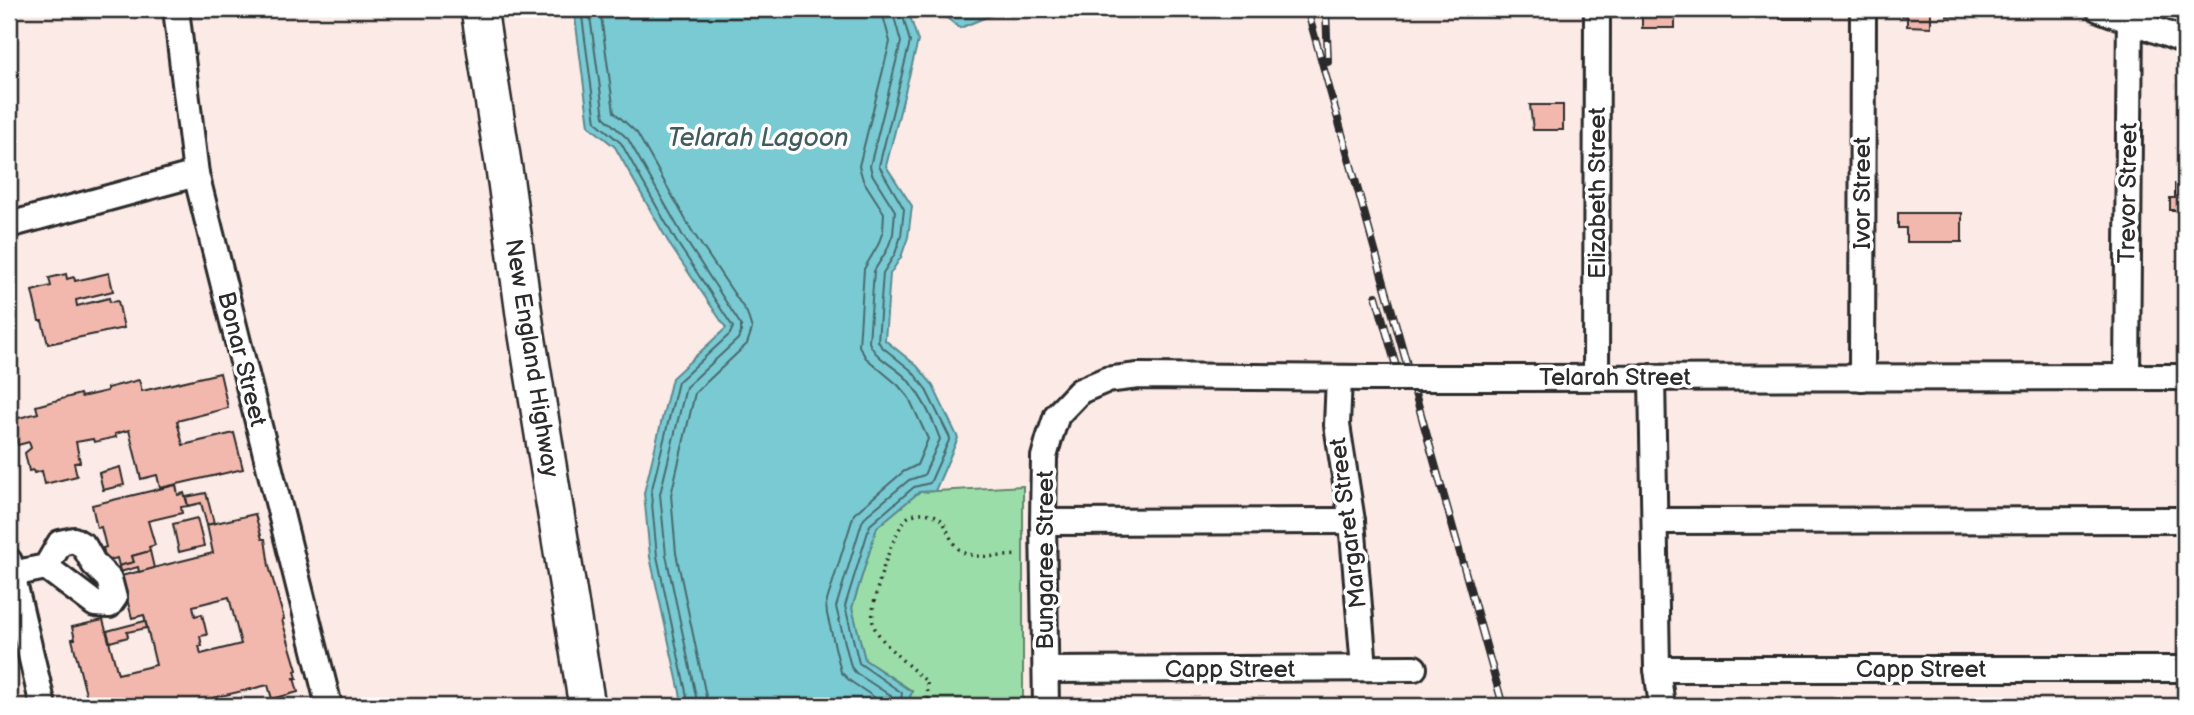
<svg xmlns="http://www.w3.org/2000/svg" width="2194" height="715" font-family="'Balsamiq Sans',sans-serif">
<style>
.green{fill:#9adda8;stroke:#62846a;stroke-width:2}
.water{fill:#79cad3;stroke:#5a8a90;stroke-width:2}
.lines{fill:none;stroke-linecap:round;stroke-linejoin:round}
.shore{stroke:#4a6b6e;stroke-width:2}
.building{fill:#f2b8ad;stroke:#2b2b2b;stroke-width:2;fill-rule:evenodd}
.minor-casing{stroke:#2b2b2b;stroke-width:30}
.highway-casing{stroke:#2b2b2b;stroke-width:40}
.path{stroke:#2b2b2b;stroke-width:3.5;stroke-dasharray:2 5;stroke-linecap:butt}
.minor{stroke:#fff;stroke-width:24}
.highway{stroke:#fff;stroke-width:35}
.rail-casing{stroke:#2b2b2b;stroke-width:8}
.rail{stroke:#fff;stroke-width:5;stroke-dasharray:16;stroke-linecap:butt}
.minor-bridge-casing{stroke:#2b2b2b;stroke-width:30;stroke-linecap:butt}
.minor-bridge{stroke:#fff;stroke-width:24}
.labels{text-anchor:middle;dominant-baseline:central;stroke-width:7;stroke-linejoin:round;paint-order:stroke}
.street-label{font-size:24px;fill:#2b2b2b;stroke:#fff}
.water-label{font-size:26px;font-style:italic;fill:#425b5d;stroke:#fff}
</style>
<rect width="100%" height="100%" fill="#fbeae6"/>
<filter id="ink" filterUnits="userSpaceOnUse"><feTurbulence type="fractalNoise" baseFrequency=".0143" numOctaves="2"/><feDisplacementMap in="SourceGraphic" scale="14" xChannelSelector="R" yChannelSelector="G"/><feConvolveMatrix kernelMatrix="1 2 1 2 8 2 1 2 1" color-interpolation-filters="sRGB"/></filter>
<g filter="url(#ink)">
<polygon class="green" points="1023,486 1023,706 906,706 912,691 865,660 852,608 877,527 919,492"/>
<polygon class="water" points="574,9 1006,9 960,28 939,12 909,13 918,41 886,166 912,206 908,237 901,257 890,274 885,340 917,366 932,384 958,438 935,491 919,492 877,527 852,608 865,660 912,692 906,706 683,706 650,557 644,493 672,378 726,328 670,245 615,147 589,126"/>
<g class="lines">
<g class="shore">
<polyline points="581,9 596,122 621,143 676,241 733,327 730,334 678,382 651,493 657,556 689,706"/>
<polyline points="589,9 604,117 628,139 683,236 741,325 741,332 738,339 686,387 660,494 666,555 698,706"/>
<polyline points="600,9 614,112 637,133 692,231 747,313 752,329 747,344 695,393 671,495 676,553 708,706"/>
<polyline points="881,706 880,701 850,681 841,672 827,614 826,604 854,514 903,472 917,465 928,439 909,398 898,385 866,358 859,346 864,269 878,245 883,231 884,213 863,180 859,166 890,42 884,19 884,9"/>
<path d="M891,706v-10l-35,-23 -5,-6 -15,-60 26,-85 5,-7 42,-35 15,-5 16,-36c-7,-20 -18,-42 -32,-59 -11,-13 -33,-21 -39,-38l5,-71 13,-21 6,-16 2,-23 -23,-37 -2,-8 31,-124 -7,-25 1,-8"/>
<polyline points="900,706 902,693 859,663 845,606 870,525 914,487 930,483 950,438 925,388 912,371 881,346 878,341 883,273 895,254 901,236 904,209 879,166 910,42 903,16 905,9"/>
</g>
</g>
<g class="building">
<rect x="1642" y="9" width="33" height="19"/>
<rect x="1780" y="9" width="32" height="10"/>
<polygon points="1902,9 1931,9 1931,27 1907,26 1907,16 1902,16"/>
<rect x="1947" y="9" width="45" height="7"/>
<polygon points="1530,105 1563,105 1563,130 1533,130"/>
<polygon points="2175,184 2185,184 2185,210 2170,210 2170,198 2175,198"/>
<polygon points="1898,213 1962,213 1962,242 1906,242 1906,228 1898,228"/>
<polygon points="109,273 113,291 76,300 77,306 109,298 110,302 118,301 124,328 48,344 42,321 39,321 32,291 51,286 49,278 66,274 67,279 74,277 75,281"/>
<polygon points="220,373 228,408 177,421 183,445 234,433 243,469 160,488 157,475 141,479 129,430 115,434 116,437 94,442 93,439 76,442 80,462 74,463 77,476 45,484 42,471 34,473 33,470 29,471 25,453 31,448 29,442 18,445 11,420 38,413 36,406 80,394 81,397 107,391 107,388 139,380 142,391"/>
<polygon points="120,467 124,485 103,490 99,473"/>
<polygon points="176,485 178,495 184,493 188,506 181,507 182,513 148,521 155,545 149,547 150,551 132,556 134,562 119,566 117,558 106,561 103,548 106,547 101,527 97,528 92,505"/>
<polygon points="206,493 214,523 207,525 201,503 188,506 186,497"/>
<path d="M255,514l7,25h3l4,27 15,53 -2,1 15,50 -2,1 2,7h-3l4,14 -26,7 -4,-14 -90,21h-90l-1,-3 1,-1 -16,-63h3l-3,-12 31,-7 15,54 38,-9 -12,-50 -12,3 -11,-42 92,-23 -6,-28zM229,597l12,47 -40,10 -2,-8h3l-2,-10 7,-1 -5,-21 -7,2 -2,-10z"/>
<polygon points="197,518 204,546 179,552 173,524"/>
<polygon points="150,551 154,568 139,572 138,567 120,572 119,566 134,562 132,556"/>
<polygon points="145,621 147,628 127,632 128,637 110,642 107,631"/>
</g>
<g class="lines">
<defs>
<g id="minor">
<polyline points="176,9 196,174 329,706"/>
<polyline points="2099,9 2185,41"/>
<polyline points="9,225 196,174"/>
<polyline points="1596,377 1597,9"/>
<polyline points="1652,377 1657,669 1662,706"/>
<polyline points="2127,377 2130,9"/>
<polyline points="1339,378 1337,425 1352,521 1364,668"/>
<polyline points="1462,378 2185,377"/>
<polyline points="1862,378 1863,9"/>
<polyline points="1655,521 2185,520"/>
<polyline points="1043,522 1352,521"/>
<polyline points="9,561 43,706"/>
<polyline points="12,574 46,567 95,604 109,605 114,598 109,579 94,564 84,546 74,540 60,543 46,567"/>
<polyline points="1657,669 2185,669"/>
<polyline points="1046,670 1414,668"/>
<polyline points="1046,706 1043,522 1044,457 1049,439 1057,415 1080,391 1106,380 1138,376 1371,378"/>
</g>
<polyline id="highway" points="479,9 506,182 526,329 587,706"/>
</defs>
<use href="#minor" class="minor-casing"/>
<use href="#highway" class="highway-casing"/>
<path class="path" d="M927,706l1,-9 -1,-15c-14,-13 -50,-41 -54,-59 -4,-19 20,-92 34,-105 3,-3 10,-5 15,-5 30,1 21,25 39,38 12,8 44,5 58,4"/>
<use href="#minor" class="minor"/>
<use href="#highway" class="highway"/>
<defs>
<g id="rail">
<polyline points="1307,9 1503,706"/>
<polyline points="1326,9 1328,62"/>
<polyline points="1376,296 1400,380"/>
</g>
</defs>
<use href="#rail" class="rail-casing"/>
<use href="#rail" class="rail"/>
<defs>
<polyline id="minor-bridge" points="1371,378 1462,378"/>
</defs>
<use href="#minor-bridge" class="minor-bridge-casing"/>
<use href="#minor-bridge" class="minor-bridge"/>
</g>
</g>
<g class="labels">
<g class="street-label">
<text transform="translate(1597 193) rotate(-90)">Elizabeth Street</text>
<text transform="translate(1862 193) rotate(-90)">Ivor Street</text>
<text transform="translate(2128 193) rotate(-89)">Trevor Street</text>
<text transform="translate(532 358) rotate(81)">New England Highway</text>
<text transform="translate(242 359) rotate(76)">Bonar Street</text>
<text x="1615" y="377">Telarah Street</text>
<text transform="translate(1348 523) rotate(-97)">Margaret Street</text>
<text transform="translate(1045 560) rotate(-90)">Bungaree Street</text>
<text x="1230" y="669">Capp Street</text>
<text x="1921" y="669">Capp Street</text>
</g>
<g class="water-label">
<text x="758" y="138">Telarah Lagoon</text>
</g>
</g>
<rect width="2194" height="715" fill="none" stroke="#fff" stroke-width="35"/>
<rect x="18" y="18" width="2159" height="680" fill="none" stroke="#2b2b2b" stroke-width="2.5" filter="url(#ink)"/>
</svg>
